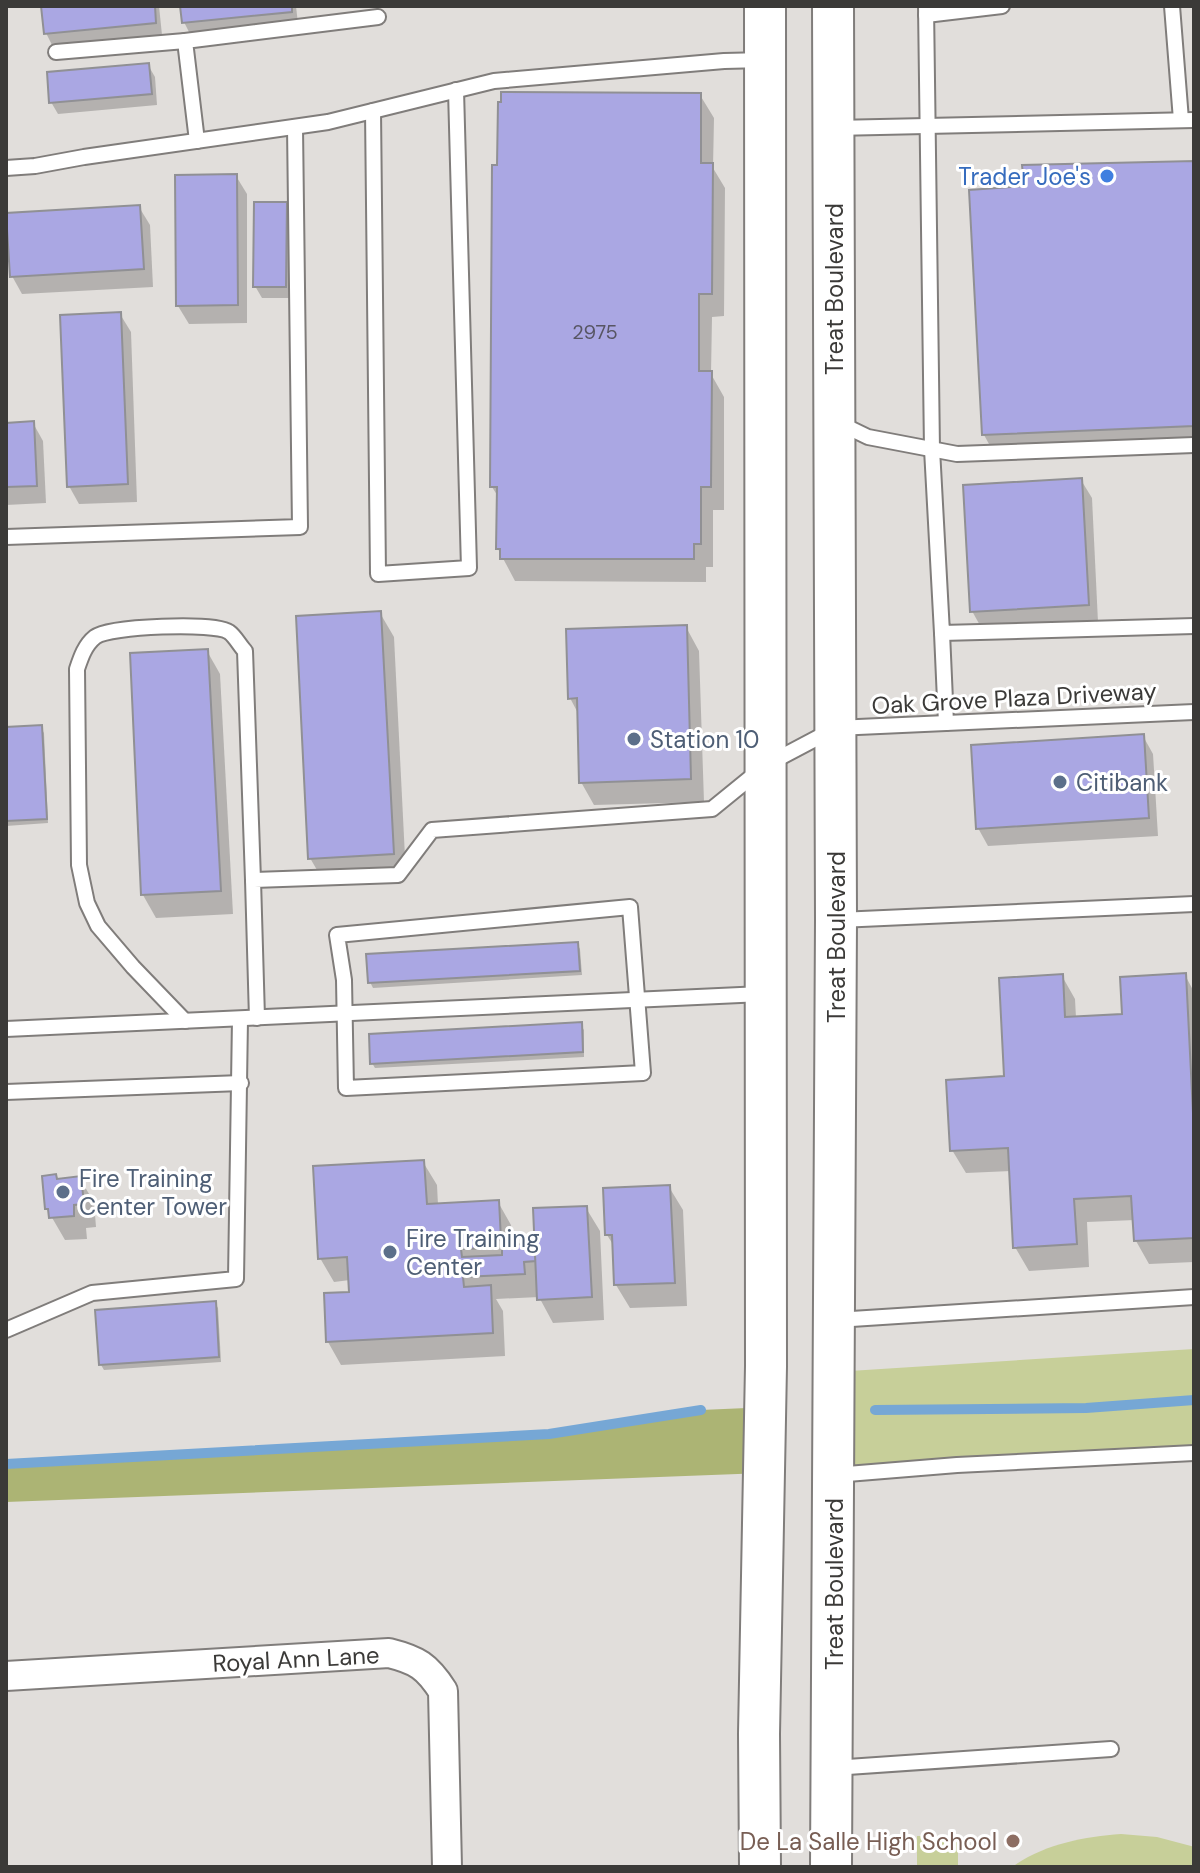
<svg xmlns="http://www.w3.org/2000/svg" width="1200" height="1873" font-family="'DM Sans',sans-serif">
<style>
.green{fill:#c7cf99}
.forest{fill:#acb474}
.shadow{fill:#0003}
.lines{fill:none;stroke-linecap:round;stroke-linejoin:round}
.stream{stroke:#76a7d5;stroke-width:10}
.building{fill:#aaa7e3;stroke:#909094;stroke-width:2}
.lane-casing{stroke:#807d7b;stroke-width:18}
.street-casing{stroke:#807d7b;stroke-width:32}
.secondary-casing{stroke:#807d7b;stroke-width:44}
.lane{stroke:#fff;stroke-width:14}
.street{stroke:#fff;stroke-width:28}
.secondary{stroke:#fff;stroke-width:40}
.shop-dot{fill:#3f7fe0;stroke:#fff;stroke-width:3}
.service-dot{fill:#5c6f8a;stroke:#fff;stroke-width:3}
.education-dot{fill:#8d6e63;stroke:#fff;stroke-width:3}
.labels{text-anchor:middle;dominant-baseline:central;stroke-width:6;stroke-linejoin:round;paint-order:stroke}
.number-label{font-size:20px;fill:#575563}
.shop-label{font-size:24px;fill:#366cbe;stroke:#fff;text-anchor:end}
.street-label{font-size:24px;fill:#3b3a38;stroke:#fff}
.service-label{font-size:24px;fill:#4e5e75;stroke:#fff;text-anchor:start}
.education-label{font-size:24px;fill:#785e54;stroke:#fff;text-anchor:end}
</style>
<rect width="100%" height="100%" fill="#e1dedb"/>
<g class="green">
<polygon points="1194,1349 1194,1453 834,1475 834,1372"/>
<path d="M1121,1834l36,3 34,9 3,1v20h-182c32,-23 71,-30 109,-33z"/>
<rect x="917" y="1836" width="41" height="31"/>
</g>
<polygon class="forest" points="768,1407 765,1473 6,1502 6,1464 549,1434 701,1410"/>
<g class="shadow">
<polygon points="43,6 159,6 162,35 52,45 46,33"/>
<polygon points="182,6 296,6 298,24 190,34 184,22"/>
<polygon points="148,65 155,77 157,105 58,114 51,102"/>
<polygon points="700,95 714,118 713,168 725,188 724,316 712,317 711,374 724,397 724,510 713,510 713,567 706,567 706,582 515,581 498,549 499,498 492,487"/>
<polygon points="1194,163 1194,444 994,453 984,435 1026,187"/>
<polygon points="236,176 247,194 247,323 189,324 178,306"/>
<polygon points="286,204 293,216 292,298 262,298 255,286"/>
<polygon points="139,207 150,225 153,287 22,294 12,276"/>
<polygon points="120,314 131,332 137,502 79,504 69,486"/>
<polygon points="33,423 43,441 46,503 6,505 6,425"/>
<polygon points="1081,480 1092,498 1098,622 982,629 972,611"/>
<polygon points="380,613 394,637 406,877 324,882 310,858"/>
<polygon points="686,627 699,651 704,802 594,805 581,782 579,715 570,698"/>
<polygon points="207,651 220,674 233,914 156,918 143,895"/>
<polygon points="41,728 44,733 48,823 6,826 6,729"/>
<polygon points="1143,736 1153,754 1158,836 988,846 978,828"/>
<polygon points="577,944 580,949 582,975 373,988 370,982"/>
<polygon points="1185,975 1194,992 1194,1262 1149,1264 1136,1241 1135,1220 1087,1222 1089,1267 1029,1271 1015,1247 1011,1171 966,1173 952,1150 1007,1078 1062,976 1075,999 1076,1018 1124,1016"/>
<polygon points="580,1024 584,1030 584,1057 375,1068 372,1063"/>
<polygon points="423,1162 437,1185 438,1205 498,1202 511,1225 513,1247 537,1250 586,1208 600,1231 604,1320 553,1323 539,1297 496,1299 503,1311 505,1356 341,1365 328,1342 351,1294 350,1280 334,1282 320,1258"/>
<polygon points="80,1179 94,1202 96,1227 86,1228 87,1239 65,1240 47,1209 58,1181"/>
<polygon points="669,1187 683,1210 687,1306 630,1308 616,1285 614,1246 607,1235"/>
<polygon points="215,1303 218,1308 221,1362 104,1370 101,1365"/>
</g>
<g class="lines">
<g class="stream">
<polyline points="875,1410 1086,1408 1194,1400"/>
<polyline points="6,1464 549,1434 701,1410"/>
</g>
</g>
<g class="building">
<polygon points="41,6 155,6 156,23 44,34"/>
<polygon points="180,6 292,6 292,12 182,23"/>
<polygon points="149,63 152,94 49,103 47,72"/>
<polygon points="501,92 701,93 701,163 713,163 712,294 699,294 699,371 712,371 711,487 701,487 701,544 694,544 694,559 500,559 500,549 496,549 497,487 490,487 492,165 497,165 498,102 501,102"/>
<polygon points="1194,161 1194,426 982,435 969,190 1024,186 1022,165"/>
<polygon points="237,174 238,305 176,306 175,175"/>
<polygon points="254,202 287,202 286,287 253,287"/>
<polygon points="140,205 144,269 10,277 6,213"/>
<polygon points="121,312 128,484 67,487 60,315"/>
<polygon points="34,421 37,486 6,487 6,423"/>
<polygon points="1082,478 1089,605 970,612 963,485"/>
<polygon points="381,611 394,854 308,859 296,616"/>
<polygon points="687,625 691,779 579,783 577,698 568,699 566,629"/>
<polygon points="208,649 221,891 141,895 130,653"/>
<polygon points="42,725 47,819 6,821 6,727"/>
<polygon points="1144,734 1149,818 976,829 971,745"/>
<polygon points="578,942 580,971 368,983 366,954"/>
<polygon points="1186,973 1194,1133 1194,1238 1134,1241 1131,1196 1074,1199 1077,1244 1013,1248 1008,1148 950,1151 946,1080 1004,1076 999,978 1063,974 1065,1017 1122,1014 1120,977"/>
<polygon points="582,1022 583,1052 370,1064 369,1034"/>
<polygon points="424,1160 427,1204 499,1200 501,1240 488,1241 488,1248 461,1249 462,1257 502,1255 502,1246 522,1244 523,1248 535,1248 536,1261 524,1262 525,1274 463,1277 464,1287 491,1285 493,1333 326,1342 324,1293 349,1292 347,1257 318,1259 313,1166"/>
<polygon points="56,1174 57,1179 81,1176 84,1204 74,1205 74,1216 49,1218 48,1209 45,1209 42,1176"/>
<polygon points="670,1185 675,1283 614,1285 612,1235 605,1235 603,1188"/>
<polygon points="587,1206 592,1297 537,1300 533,1208"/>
<polygon points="216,1301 219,1357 99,1365 95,1310"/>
</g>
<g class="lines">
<defs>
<g id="lane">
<polyline points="926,6 932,449 942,633 1194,626"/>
<polyline points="1172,6 1181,120"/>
<polyline points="926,15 1002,6"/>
<polyline points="56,52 185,41"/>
<polyline points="373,111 378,574 469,568 456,90"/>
<polyline points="834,128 1194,120"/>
<polyline points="197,141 185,41 378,17"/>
<polyline points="6,168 35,166 84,157 328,122 494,81 724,61 764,60"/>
<polyline points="839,423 868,437 957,454 1194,445"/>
<polyline points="6,537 300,527 295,127"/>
<polyline points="942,633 946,723"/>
<polygon points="630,907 643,1073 346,1088 344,980 337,935"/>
<polyline points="839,920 1194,904"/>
<polyline points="257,1018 253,880 398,875 432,830 712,809 766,765 836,728 1194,712"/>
<path d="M185,1021l-52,-54 -35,-41 -11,-23 -8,-38 -2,-196c4,-12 8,-24 18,-32 14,-11 120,-15 134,-5 6,4 11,14 16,19l8,229"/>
<polyline points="6,1029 762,994"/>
<polyline points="6,1092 241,1083"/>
<polyline points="836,1320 1194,1297"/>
<polyline points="6,1330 92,1293 236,1279 240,1019"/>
<polyline points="835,1475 957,1465 1194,1453"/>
<polyline points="833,1768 1111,1749"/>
</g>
<path id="street" d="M6,1676l383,-23c28,7 38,13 54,38l4,176"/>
<g id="secondary">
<polyline points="760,1867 759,1734 766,1366 765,6"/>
<polyline points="831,1867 836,920 833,6"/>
</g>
</defs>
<use href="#lane" class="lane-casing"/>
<use href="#street" class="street-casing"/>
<use href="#secondary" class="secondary-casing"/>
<use href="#lane" class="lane"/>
<use href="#street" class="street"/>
<use href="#secondary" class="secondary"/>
</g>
<circle class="shop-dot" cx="1107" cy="176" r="8"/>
<g class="service-dot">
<circle cx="634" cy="739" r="8"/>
<circle cx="1060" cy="782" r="8"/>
<circle cx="63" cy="1192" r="8"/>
<circle cx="390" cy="1252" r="8"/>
</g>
<circle class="education-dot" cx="1013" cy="1841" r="8"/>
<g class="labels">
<g class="number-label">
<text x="595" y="332">2975</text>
</g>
<g class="shop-label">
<text x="1091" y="176">Trader Joe's</text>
</g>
<g class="street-label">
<text transform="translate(834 289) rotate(-90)">Treat Boulevard</text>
<text transform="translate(1014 698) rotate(-3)">Oak Grove Plaza Driveway</text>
<text transform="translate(836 937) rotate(-90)">Treat Boulevard</text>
<text transform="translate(834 1584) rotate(-90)">Treat Boulevard</text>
<text transform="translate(296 1659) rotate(-3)">Royal Ann Lane</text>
</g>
<g class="service-label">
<text x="650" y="739">Station 10</text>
<text x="1076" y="782">Citibank</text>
<text x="79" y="1178">Fire Training<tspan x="79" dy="28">Center Tower</tspan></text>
<text x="406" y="1238">Fire Training<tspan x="406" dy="28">Center</tspan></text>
</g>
<g class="education-label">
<text x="997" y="1841">De La Salle High School</text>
</g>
</g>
<rect width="1200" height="1873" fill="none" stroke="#3b3a38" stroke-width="16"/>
</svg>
